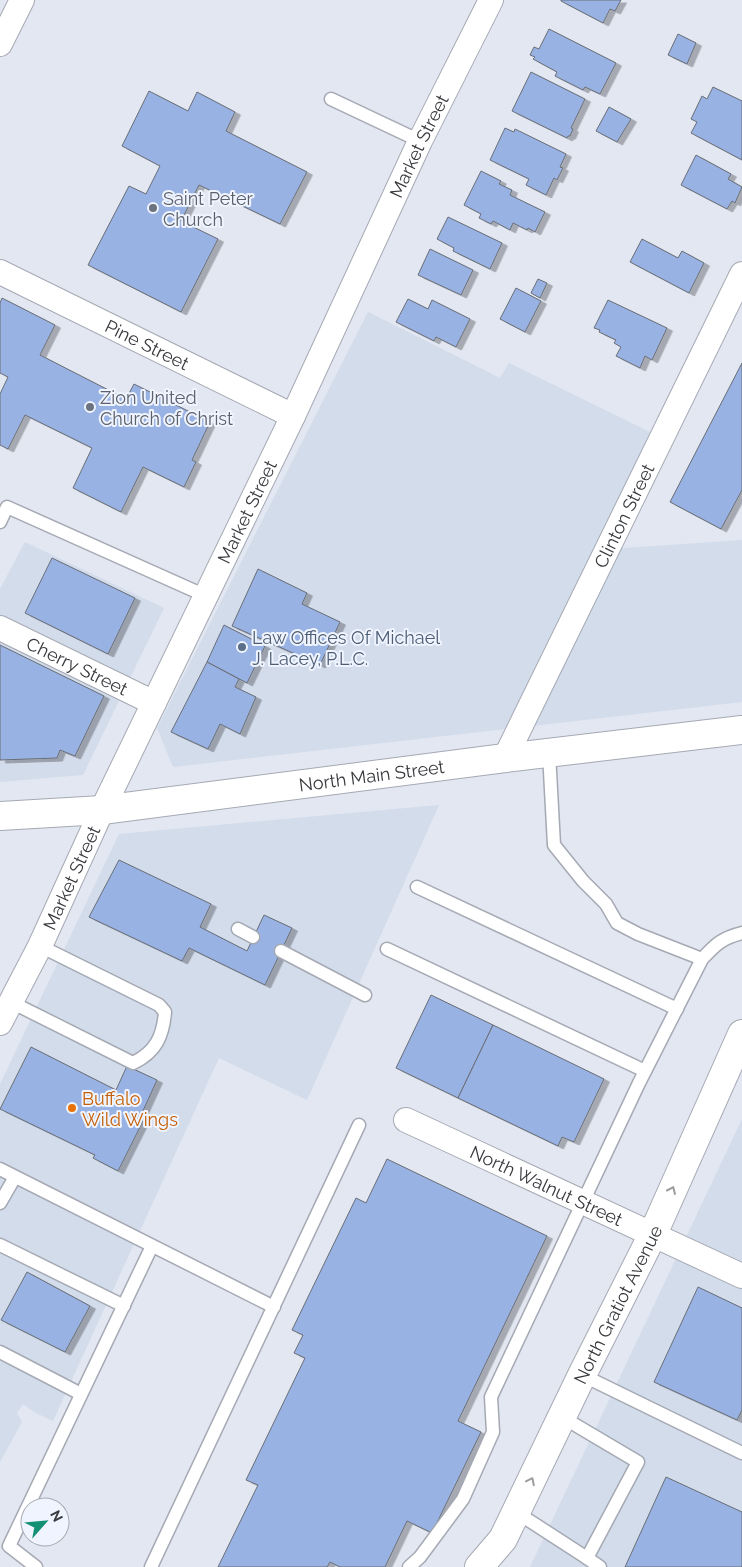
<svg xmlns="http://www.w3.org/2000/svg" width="742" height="1567" font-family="Raleway,sans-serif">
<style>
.built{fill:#d3dceb}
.building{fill:#99b2e4;stroke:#696e76;filter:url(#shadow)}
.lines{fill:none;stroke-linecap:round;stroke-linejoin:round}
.lane-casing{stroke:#a5a9b3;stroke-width:15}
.street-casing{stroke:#a5a9b3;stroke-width:26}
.secondary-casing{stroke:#a5a9b3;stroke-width:30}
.primary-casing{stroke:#a5a9b3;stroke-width:30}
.lane{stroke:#fff;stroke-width:12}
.street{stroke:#fff;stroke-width:24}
.secondary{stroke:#fff;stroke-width:28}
.primary{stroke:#fff;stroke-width:28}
.oneway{stroke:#9c9c9e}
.worship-dot{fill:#6b7280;stroke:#eff4fe;stroke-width:2}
.service-dot{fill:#5c6f8a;stroke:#eff4fe;stroke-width:2}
.food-dot{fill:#e8710a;stroke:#eff4fe;stroke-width:2}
.labels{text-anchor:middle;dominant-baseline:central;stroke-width:4;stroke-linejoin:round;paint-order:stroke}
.street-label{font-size:18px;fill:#383a3e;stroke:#eff4fe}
.worship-label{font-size:18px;fill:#5b616d;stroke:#eff4fe;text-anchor:start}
.service-label{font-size:18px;fill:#4e5e75;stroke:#eff4fe;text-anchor:start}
.food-label{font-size:18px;fill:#c56008;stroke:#eff4fe;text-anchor:start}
</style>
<defs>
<filter id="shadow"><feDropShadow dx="5.5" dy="3" stdDeviation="0" flood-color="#0004"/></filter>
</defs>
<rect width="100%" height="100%" fill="#e2e7f1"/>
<g class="built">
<polygon points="368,312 500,378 509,363 650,432 595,550 742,540 742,702 173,767 157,728"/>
<polygon points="25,542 164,608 83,775 0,782 0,589"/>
<polygon points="439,805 307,1100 219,1058 53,1421 34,1412 23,1404 17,1413 22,1422 0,1462 0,1084 119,834"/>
<polygon points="742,1119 742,1567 530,1567 531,1565"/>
</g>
<g class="building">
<polygon points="561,0 621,0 615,11 610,9 603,23 561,1"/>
<polygon points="549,29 616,63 600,94 585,87 583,90 555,76 557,72 533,59 535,57 530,55 534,47 539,49"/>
<polygon points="678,34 696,43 687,64 668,55"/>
<polygon points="531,72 585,99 571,128 573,129 570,136 568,136 567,138 512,111"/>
<polygon points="713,87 742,101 742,160 691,133 697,122 691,119 702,96 707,99"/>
<polygon points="149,91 188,111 197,92 235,112 226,131 307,172 280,224 199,185 181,221 218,239 181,312 88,265 129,186 146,194 160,166 122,146"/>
<polygon points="609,107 631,119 617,142 596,131"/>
<polygon points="505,128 514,132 515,129 566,154 560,167 563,168 557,180 554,178 546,195 526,185 529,179 490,160"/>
<polygon points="696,155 731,174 728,179 742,187 735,203 732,201 727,209 681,185"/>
<polygon points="481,171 501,181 499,184 512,190 510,195 545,212 535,232 528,228 527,230 513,223 510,230 493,221 491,224 479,218 481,214 464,205"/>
<polygon points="448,217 502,243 490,269 453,251 454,248 437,239"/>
<polygon points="642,239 678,258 682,251 704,263 689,293 630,262"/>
<polygon points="430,249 473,270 461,295 418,275"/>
<polygon points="538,279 547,283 540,298 531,293"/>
<polygon points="516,288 541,301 525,332 500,319"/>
<polygon points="2,298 55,325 40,355 126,399 134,384 210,422 192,460 196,462 184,487 143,467 121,512 73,488 92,448 25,415 8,449 0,445 0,394 8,377 0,373 0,303"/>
<polygon points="408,299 428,309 432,300 470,319 456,347 436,337 434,341 396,322"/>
<polygon points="608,300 667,328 652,360 645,356 640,368 616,356 621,347 614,343 616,340 599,332 600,330 594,328"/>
<polygon points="742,363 742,490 721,529 670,502"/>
<polygon points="52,558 135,598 108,654 25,613"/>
<polygon points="258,569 307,593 302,604 340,622 320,665 232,626"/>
<polygon points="224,625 265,646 247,683 207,662"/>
<polygon points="0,645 104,696 75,756 60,750 57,758 0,760"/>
<polygon points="207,662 239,679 235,687 256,697 240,734 220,724 208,749 171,732"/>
<polygon points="119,860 211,904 200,927 247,951 264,915 292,928 265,985 189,948 182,961 89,917"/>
<polygon points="431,995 493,1025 458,1098 396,1068"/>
<polygon points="493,1025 604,1079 574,1142 562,1137 558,1146 458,1098"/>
<polygon points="31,1047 116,1090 127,1066 157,1080 142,1113 146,1115 118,1171 93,1158 95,1155 0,1109"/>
<polygon points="387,1159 547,1236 458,1421 481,1432 432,1533 407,1521 385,1567 340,1567 330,1562 327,1567 218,1567 258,1485 246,1480 305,1358 294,1353 303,1335 292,1330 356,1198 366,1203"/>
<polygon points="27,1272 90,1306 65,1352 1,1320"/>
<polygon points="698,1287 742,1308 742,1410 737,1420 654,1382"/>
<polygon points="666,1477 742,1512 742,1567 625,1567"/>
</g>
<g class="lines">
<defs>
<g id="lane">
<polyline points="331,99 420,141"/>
<polyline points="0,522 7,507 206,596"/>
<polyline points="549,753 554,845 583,881 606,904 617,923 638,934 702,959"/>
<polyline points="417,887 677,1009"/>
<polyline points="238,929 253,937"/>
<polyline points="387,949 645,1071"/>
<polyline points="281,951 365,995"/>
<path d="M11,1002l122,61c23,-11 30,-27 32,-51l-6,-7 -119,-59"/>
<polyline points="0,1169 274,1307"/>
<polyline points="0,1203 15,1177"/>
<polyline points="0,1245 124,1306"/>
<polyline points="0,1352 81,1394"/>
<polyline points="582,1375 742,1453"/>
<polyline points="562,1417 638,1462 587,1558 600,1567"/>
<polyline points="516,1512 587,1558"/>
<polyline points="36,1567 9,1546 152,1246"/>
<polyline points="151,1567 359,1125"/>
<path d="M409,1567l11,-10 43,-58 30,-67 -2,-35 148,-314 63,-124c14,-15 20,-21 40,-26"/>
</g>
<g id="street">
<polyline points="0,44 22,0"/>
<path id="s1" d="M0,272l293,144"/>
<path id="s2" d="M0,628l154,75"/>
<path id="s3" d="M505,758l237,-484"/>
<path id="s4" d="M0,1023l40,-77 62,-136 191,-394 127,-275 71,-141"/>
<path id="s5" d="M406,1120l336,156"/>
</g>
<g id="secondary">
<path id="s6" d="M0,816l102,-6 403,-52 237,-28"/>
</g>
<g id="primary">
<path id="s7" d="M479,1567l24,-28 79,-164 71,-141 89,-200"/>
</g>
</defs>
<use href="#lane" class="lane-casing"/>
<use href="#street" class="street-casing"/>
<use href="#secondary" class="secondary-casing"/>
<use href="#primary" class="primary-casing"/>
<use href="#lane" class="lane"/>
<use href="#street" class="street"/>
<use href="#secondary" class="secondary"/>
<use href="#primary" class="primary"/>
</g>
<defs><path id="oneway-chevron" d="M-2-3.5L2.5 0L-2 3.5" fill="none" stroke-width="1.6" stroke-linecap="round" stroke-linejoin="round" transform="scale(1.25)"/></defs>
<g class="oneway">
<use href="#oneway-chevron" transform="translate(672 1190) rotate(-66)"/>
<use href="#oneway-chevron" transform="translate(531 1481) rotate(-64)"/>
</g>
<g class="worship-dot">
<circle cx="153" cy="208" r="5"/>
<circle cx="90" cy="407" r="5"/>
</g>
<circle class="service-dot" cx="242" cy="647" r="5"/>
<circle class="food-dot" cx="72" cy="1108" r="5"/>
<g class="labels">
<g class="street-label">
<text stroke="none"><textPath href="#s4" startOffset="972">Market Street</textPath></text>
<text stroke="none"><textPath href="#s1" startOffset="164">Pine Street</textPath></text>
<text stroke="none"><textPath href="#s4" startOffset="568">Market Street</textPath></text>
<text stroke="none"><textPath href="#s3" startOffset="270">Clinton Street</textPath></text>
<text stroke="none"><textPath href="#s2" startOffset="86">Cherry Street</textPath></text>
<text stroke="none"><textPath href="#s6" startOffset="374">North Main Street</textPath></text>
<text stroke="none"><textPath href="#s4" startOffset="162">Market Street</textPath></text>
<text stroke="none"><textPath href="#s5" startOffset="155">North Walnut Street</textPath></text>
<text stroke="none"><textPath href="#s7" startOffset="298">North Gratiot Avenue</textPath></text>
</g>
<g class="worship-label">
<text x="163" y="198">Saint Peter<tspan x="163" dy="21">Church</tspan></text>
<text x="100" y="397">Zion United<tspan x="100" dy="21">Church of Christ</tspan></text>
</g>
<g class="service-label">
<text x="252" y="637">Law Offices Of Michael<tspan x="252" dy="21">J. Lacey, P.L.C.</tspan></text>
</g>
<g class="food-label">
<text x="82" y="1098">Buffalo<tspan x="82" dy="21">Wild Wings</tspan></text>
</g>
</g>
<g transform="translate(45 1522) rotate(63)"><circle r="24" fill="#eff4fe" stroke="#a6aab1"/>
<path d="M0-4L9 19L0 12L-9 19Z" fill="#149075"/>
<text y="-8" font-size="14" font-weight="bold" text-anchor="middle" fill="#383a3e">N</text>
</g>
</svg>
